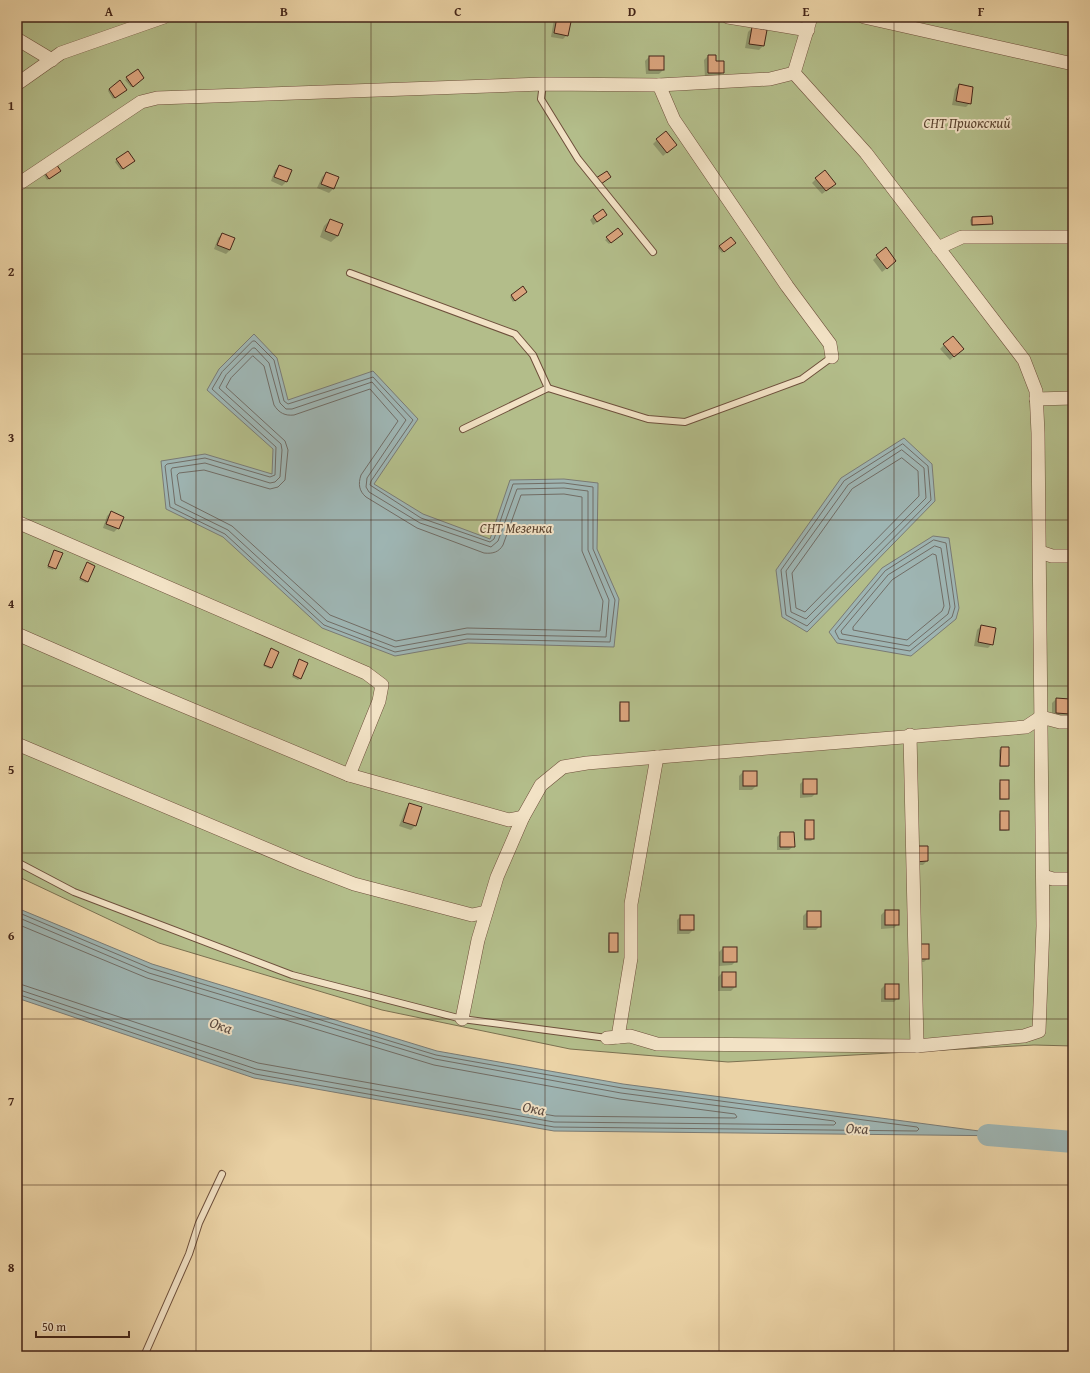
<svg xmlns="http://www.w3.org/2000/svg" width="1090" height="1373" font-family="'Gentium Book Plus',serif">
<style>
.green{fill:#b3bd8a;stroke:#7c7151}
.water{fill:#9eb5b3;stroke:#7a7b75}
.shadow{fill:#0003}
.lines{fill:none;stroke-linecap:round;stroke-linejoin:round}
.shore{stroke:#716d66;stroke-width:1}
.river{stroke:#9eb5b3;stroke-width:22}
.building{fill:#d9a37c;stroke:#442518}
.service-casing{stroke:#6e503c;stroke-width:8}
.minor-casing{stroke:#6e503c;stroke-width:14}
.service{stroke:#f2e2c5;stroke-width:6}
.minor{stroke:#f2e2c5;stroke-width:13}
.grid{fill:none;stroke:#442518;stroke-width:1;stroke-opacity:0.55}
.labels{text-anchor:middle;dominant-baseline:central;stroke-width:4;stroke-linejoin:round;paint-order:stroke}
.park-label{font-size:14px;font-style:italic;fill:#5a432f;stroke:#f2e2c5}
.water-label{font-size:15px;font-style:italic;fill:#5a493f;stroke:#f2e2c5}
.neatline{fill:none;stroke:#442518;stroke-width:1.5}
.grid-label{font-size:13px;text-anchor:middle;font-weight:bold;fill:#442518}
</style>
<rect width="100%" height="100%" fill="#ebd3a6"/>
<filter id="stains"><feTurbulence type="fractalNoise" baseFrequency=".005" numOctaves="4"/><feColorMatrix values="0 0 0 0 .2 0 0 0 0 .09 0 0 0 0 .02 0 0 0 .5 -.17"/></filter>
<radialGradient id="worn" r=".72"><stop offset=".6" stop-color="#630" stop-opacity="0"/><stop offset="1" stop-color="#630" stop-opacity=".3"/></radialGradient>
<polygon class="green" points="17,17 1073,17 1073,1046 1034,1045 728,1062 570,1049 382,1010 159,943 17,876"/>
<g class="water">
<polygon points="254,334 277,358 288,400 373,371 418,419 374,484 423,514 490,539 510,480 564,479 598,483 597,549 619,599 614,647 468,643 395,656 322,628 223,537 166,509 161,461 205,454 272,474 273,449 207,390 219,369"/>
<polygon points="904,438 932,464 935,501 807,632 782,617 776,570 841,478"/>
<polygon points="933,536 949,538 959,608 956,619 911,656 837,643 829,632 882,568"/>
<polygon points="17,908 152,964 437,1051 623,1084 1017,1136 554,1131 254,1078 17,998"/>
</g>
<g class="shadow">
<polygon points="556,17 569,17 567,35 563,39 551,37 554,19"/>
<polygon points="752,28 766,30 763,46 759,50 745,48 748,32"/>
<polygon points="708,56 723,72 719,76 705,77 704,60"/>
<polygon points="649,57 663,70 659,74 646,74 645,61"/>
<polygon points="137,70 141,80 131,87 125,80"/>
<polygon points="959,85 970,103 966,107 952,105 955,89"/>
<polygon points="109,89 124,91 113,99 108,91"/>
<polygon points="657,140 671,149 663,156 653,144"/>
<polygon points="117,160 132,162 121,170 115,162"/>
<polygon points="279,166 291,171 286,182 282,186 271,181 275,170"/>
<polygon points="42,172 58,173 47,180"/>
<polygon points="326,173 337,178 333,189 329,193 317,188 322,177"/>
<polygon points="816,179 831,187 822,194 812,183"/>
<polygon points="594,216 602,219 593,225 590,220"/>
<polygon points="972,218 992,223 990,225 971,226 970,220"/>
<polygon points="330,220 338,236 331,242 320,237 324,226"/>
<polygon points="618,230 620,236 609,244 605,240"/>
<polygon points="222,234 230,250 226,254 214,249 218,238"/>
<polygon points="733,244 722,253 718,248 720,246"/>
<polygon points="885,249 891,265 882,272 873,260"/>
<polygon points="522,287 524,294 513,302 510,297"/>
<polygon points="944,345 958,353 950,360 940,349"/>
<polygon points="111,512 118,528 114,532 103,528 107,516"/>
<polygon points="55,551 61,554 53,570 47,568"/>
<polygon points="87,563 87,581 86,583 79,580"/>
<polygon points="981,626 992,644 988,648 974,646 977,630"/>
<polygon points="271,650 271,668 270,669 263,666"/>
<polygon points="298,662 300,678 298,680 292,677"/>
<polygon points="1056,699 1069,713 1065,717 1052,717 1052,703"/>
<polygon points="620,703 628,720 626,722 619,722 619,705"/>
<polygon points="1001,748 1008,766 1007,767 999,767 999,750"/>
<polygon points="743,772 756,772 756,786 752,790 739,790 739,776"/>
<polygon points="804,780 816,793 812,797 800,798 800,784"/>
<polygon points="1001,781 1008,799 1006,800 999,800 999,783"/>
<polygon points="410,804 421,808 415,826 411,830 399,826 406,808"/>
<polygon points="1001,812 1008,830 1006,831 999,831 999,814"/>
<polygon points="806,821 813,822 813,839 811,841 804,841 804,823"/>
<polygon points="781,833 794,846 789,850 777,850 777,837"/>
<polygon points="910,851 927,861 923,865 910,865"/>
<polygon points="885,911 898,924 894,928 881,929 881,915"/>
<polygon points="807,912 820,912 820,926 816,930 803,930 803,916"/>
<polygon points="681,916 693,930 689,934 677,934 677,920"/>
<polygon points="609,934 617,952 615,953 608,953 608,936"/>
<polygon points="723,948 736,961 732,965 719,966 719,952"/>
<polygon points="911,949 928,958 924,962 911,962"/>
<polygon points="722,973 735,987 731,991 718,991 718,977"/>
<polygon points="885,985 898,998 894,1002 881,1002 881,989"/>
</g>
<g class="lines">
<g class="shore">
<polygon points="253,341 255,341 274,360 284,401 288,404 373,377 413,420 371,481 370,485 421,518 490,542 494,539 513,484 564,483 593,487 593,549 615,600 610,642 467,639 395,652 324,625 225,534 170,507 165,466 167,464 205,458 270,477 275,475 276,447 212,389 222,372"/>
<polygon points="253,348 255,348 269,363 280,403 286,409 292,409 372,382 406,420 367,478 366,487 369,492 420,523 491,547 498,541 517,489 564,488 588,491 588,550 609,600 606,637 467,634 395,647 327,621 228,530 175,504 171,470 172,468 205,463 270,483 275,482 280,477 282,450 281,444 219,388 226,375"/>
<path d="M253,356l11,10 10,39c5,8 11,11 20,10l76,-26 28,32 -37,54c-3,9 -2,16 5,22l51,31 67,25c9,1 15,-1 19,-8l18,-50 43,-1 18,3v54l21,50 -3,30 -133,-3 -71,13 -66,-26 -98,-89 -51,-26 -4,-25 2,-2 25,-3 66,19 8,-2 7,-7 3,-30 -3,-9 -59,-54 5,-9z"/>
<polygon points="903,444 928,466 931,500 807,626 786,615 781,570 844,481"/>
<polygon points="902,450 924,468 926,498 806,619 791,612 786,571 848,485"/>
<polygon points="902,458 918,471 919,496 805,612 796,608 792,573 852,489"/>
<polygon points="934,540 946,543 955,607 952,617 910,651 839,639 835,631 885,571"/>
<polygon points="935,546 941,548 950,607 948,614 909,646 842,634 841,631 888,575"/>
<polygon points="933,554 936,555 944,606 942,611 907,640 853,630 853,627 892,580"/>
<polyline points="17,912 150,968 436,1055 622,1088 917,1127 919,1129 917,1131 554,1127 255,1074 17,994"/>
<polyline points="17,917 149,973 435,1059 621,1093 834,1121 836,1123 834,1125 554,1122 256,1069 17,989"/>
<polyline points="17,924 147,978 434,1065 620,1099 735,1114 737,1117 735,1118 555,1116 258,1063 17,983"/>
</g>
<polyline class="river" points="988,1135 1073,1142"/>
</g>
<g class="building">
<polygon points="557,17 572,17 568,36 554,33"/>
<polygon points="752,27 767,30 764,46 749,44"/>
<polygon points="708,55 716,55 716,61 724,61 724,73 708,73"/>
<rect x="649" y="56" width="15" height="14"/>
<polygon points="138,69 144,78 133,87 126,77"/>
<polygon points="120,80 127,90 115,98 109,89"/>
<polygon points="959,84 973,87 971,104 956,101"/>
<polygon points="666,131 677,145 667,153 656,139"/>
<polygon points="128,151 135,161 123,169 116,159"/>
<polygon points="54,161 61,171 49,179 43,170"/>
<polygon points="279,165 292,170 287,182 274,177"/>
<polygon points="825,170 836,184 826,191 815,178"/>
<polygon points="607,171 611,177 601,184 596,178"/>
<polygon points="326,172 339,177 334,189 321,184"/>
<polygon points="603,209 607,215 597,222 593,216"/>
<polygon points="992,216 993,224 972,225 972,217"/>
<polygon points="330,219 343,224 338,236 325,231"/>
<polygon points="618,228 623,234 611,243 606,237"/>
<polygon points="222,233 235,238 230,250 217,245"/>
<polygon points="731,237 736,243 724,252 719,246"/>
<polygon points="886,247 896,261 887,269 876,255"/>
<polygon points="523,286 527,292 515,301 511,295"/>
<polygon points="953,336 964,349 954,357 943,344"/>
<polygon points="111,511 124,517 119,529 106,524"/>
<polygon points="54,550 63,553 56,569 48,566"/>
<polygon points="87,562 95,566 88,582 80,578"/>
<polygon points="981,625 996,628 993,645 978,642"/>
<polygon points="271,648 279,652 272,668 264,665"/>
<polygon points="299,659 308,663 301,679 293,675"/>
<polygon points="1056,698 1070,699 1070,714 1056,713"/>
<rect x="620" y="702" width="9" height="19"/>
<polygon points="1001,747 1009,747 1009,766 1000,766"/>
<rect x="743" y="771" width="14" height="15"/>
<rect x="803" y="779" width="14" height="15"/>
<rect x="1000" y="780" width="9" height="19"/>
<polygon points="409,803 422,807 416,826 403,822"/>
<rect x="1000" y="811" width="9" height="19"/>
<rect x="805" y="820" width="9" height="19"/>
<polygon points="780,832 794,832 795,847 780,847"/>
<polygon points="914,846 928,846 928,861 914,862"/>
<rect x="885" y="910" width="14" height="15"/>
<rect x="807" y="911" width="14" height="16"/>
<rect x="680" y="915" width="14" height="15"/>
<rect x="609" y="933" width="9" height="19"/>
<rect x="915" y="944" width="14" height="15"/>
<rect x="723" y="947" width="14" height="15"/>
<rect x="722" y="972" width="14" height="15"/>
<rect x="885" y="984" width="14" height="15"/>
</g>
<g class="lines">
<defs>
<g id="service">
<polyline points="543,84 541,99 578,159 653,252"/>
<polyline points="350,273 515,334 533,355 548,388"/>
<polyline points="463,429 548,388 648,419 685,422 802,379 832,357"/>
<polyline points="17,862 74,892 292,975 462,1019 607,1038"/>
<polyline points="144,1356 189,1254 199,1223 222,1174"/>
</g>
<g id="minor">
<polyline points="728,17 808,30"/>
<polyline points="811,17 794,73 866,153 1024,360 1036,391 1038,433 1043,926 1039,1031 1024,1036 917,1046 910,735"/>
<polyline points="864,17 1073,64"/>
<polyline points="17,39 52,60"/>
<polyline points="17,84 61,53 164,17"/>
<polyline points="659,85 674,120 787,286 830,344 832,357"/>
<polyline points="17,185 141,102 157,98 543,84 659,85 770,79 794,73"/>
<polyline points="938,248 962,237 1073,237"/>
<polyline points="1036,399 1073,398"/>
<polyline points="17,522 366,673 382,685 379,701 349,775"/>
<polyline points="1040,552 1052,556 1073,556"/>
<polyline points="17,634 150,692 349,775 509,820 523,817"/>
<polyline points="17,744 302,864 354,884 472,915 486,912"/>
<polyline points="1043,876 1053,879 1073,879"/>
<polyline points="462,1019 478,940 497,877 523,817 541,785 563,767 587,763 695,754 1026,727 1041,717 1060,722 1073,722"/>
<polyline points="618,1037 631,958 631,904 657,757"/>
<polyline points="607,1038 630,1036 657,1044 917,1046"/>
</g>
</defs>
<use href="#service" class="service-casing"/>
<use href="#minor" class="minor-casing"/>
<use href="#service" class="service"/>
<use href="#minor" class="minor"/>
</g>
<path class="grid" d="M196,17v1339M371,17v1339M545,17v1339M719,17v1339M894,17v1339M17,188h1056M17,354h1056M17,520h1056M17,686h1056M17,853h1056M17,1019h1056M17,1185h1056"/>
<g class="labels">
<g class="park-label">
<text x="967" y="123">СНТ Приокский</text>
<text x="516" y="528">СНТ Мезенка</text>
</g>
<g class="water-label">
<text transform="translate(221 1025) rotate(19)">Ока</text>
<text transform="translate(534 1108) rotate(11)">Ока</text>
<text transform="translate(857 1128) rotate(3)">Ока</text>
</g>
</g>
<rect width="1090" height="1373" fill="none" stroke="#ebd3a6" stroke-width="44"/>
<path d="M36 1331v6h93v-6" fill="none" stroke="#442518" stroke-width="2"/>
<text x="42" y="1331" font-size="12" fill="#442518" stroke="#f2e2c5" stroke-width="3" paint-order="stroke">50 m</text>
<rect x="22" y="22" width="1046" height="1329" class="neatline"/>
<g class="grid-label">
<text x="109" y="16">A</text>
<text x="284" y="16">B</text>
<text x="458" y="16">C</text>
<text x="632" y="16">D</text>
<text x="806" y="16">E</text>
<text x="981" y="16">F</text>
<text x="11" y="110">1</text>
<text x="11" y="276">2</text>
<text x="11" y="442">3</text>
<text x="11" y="608">4</text>
<text x="11" y="774">5</text>
<text x="11" y="940">6</text>
<text x="11" y="1106">7</text>
<text x="11" y="1272">8</text>
</g>
<rect width="100%" height="100%" filter="url(#stains)"/>
<rect width="100%" height="100%" fill="url(#worn)"/>
</svg>
